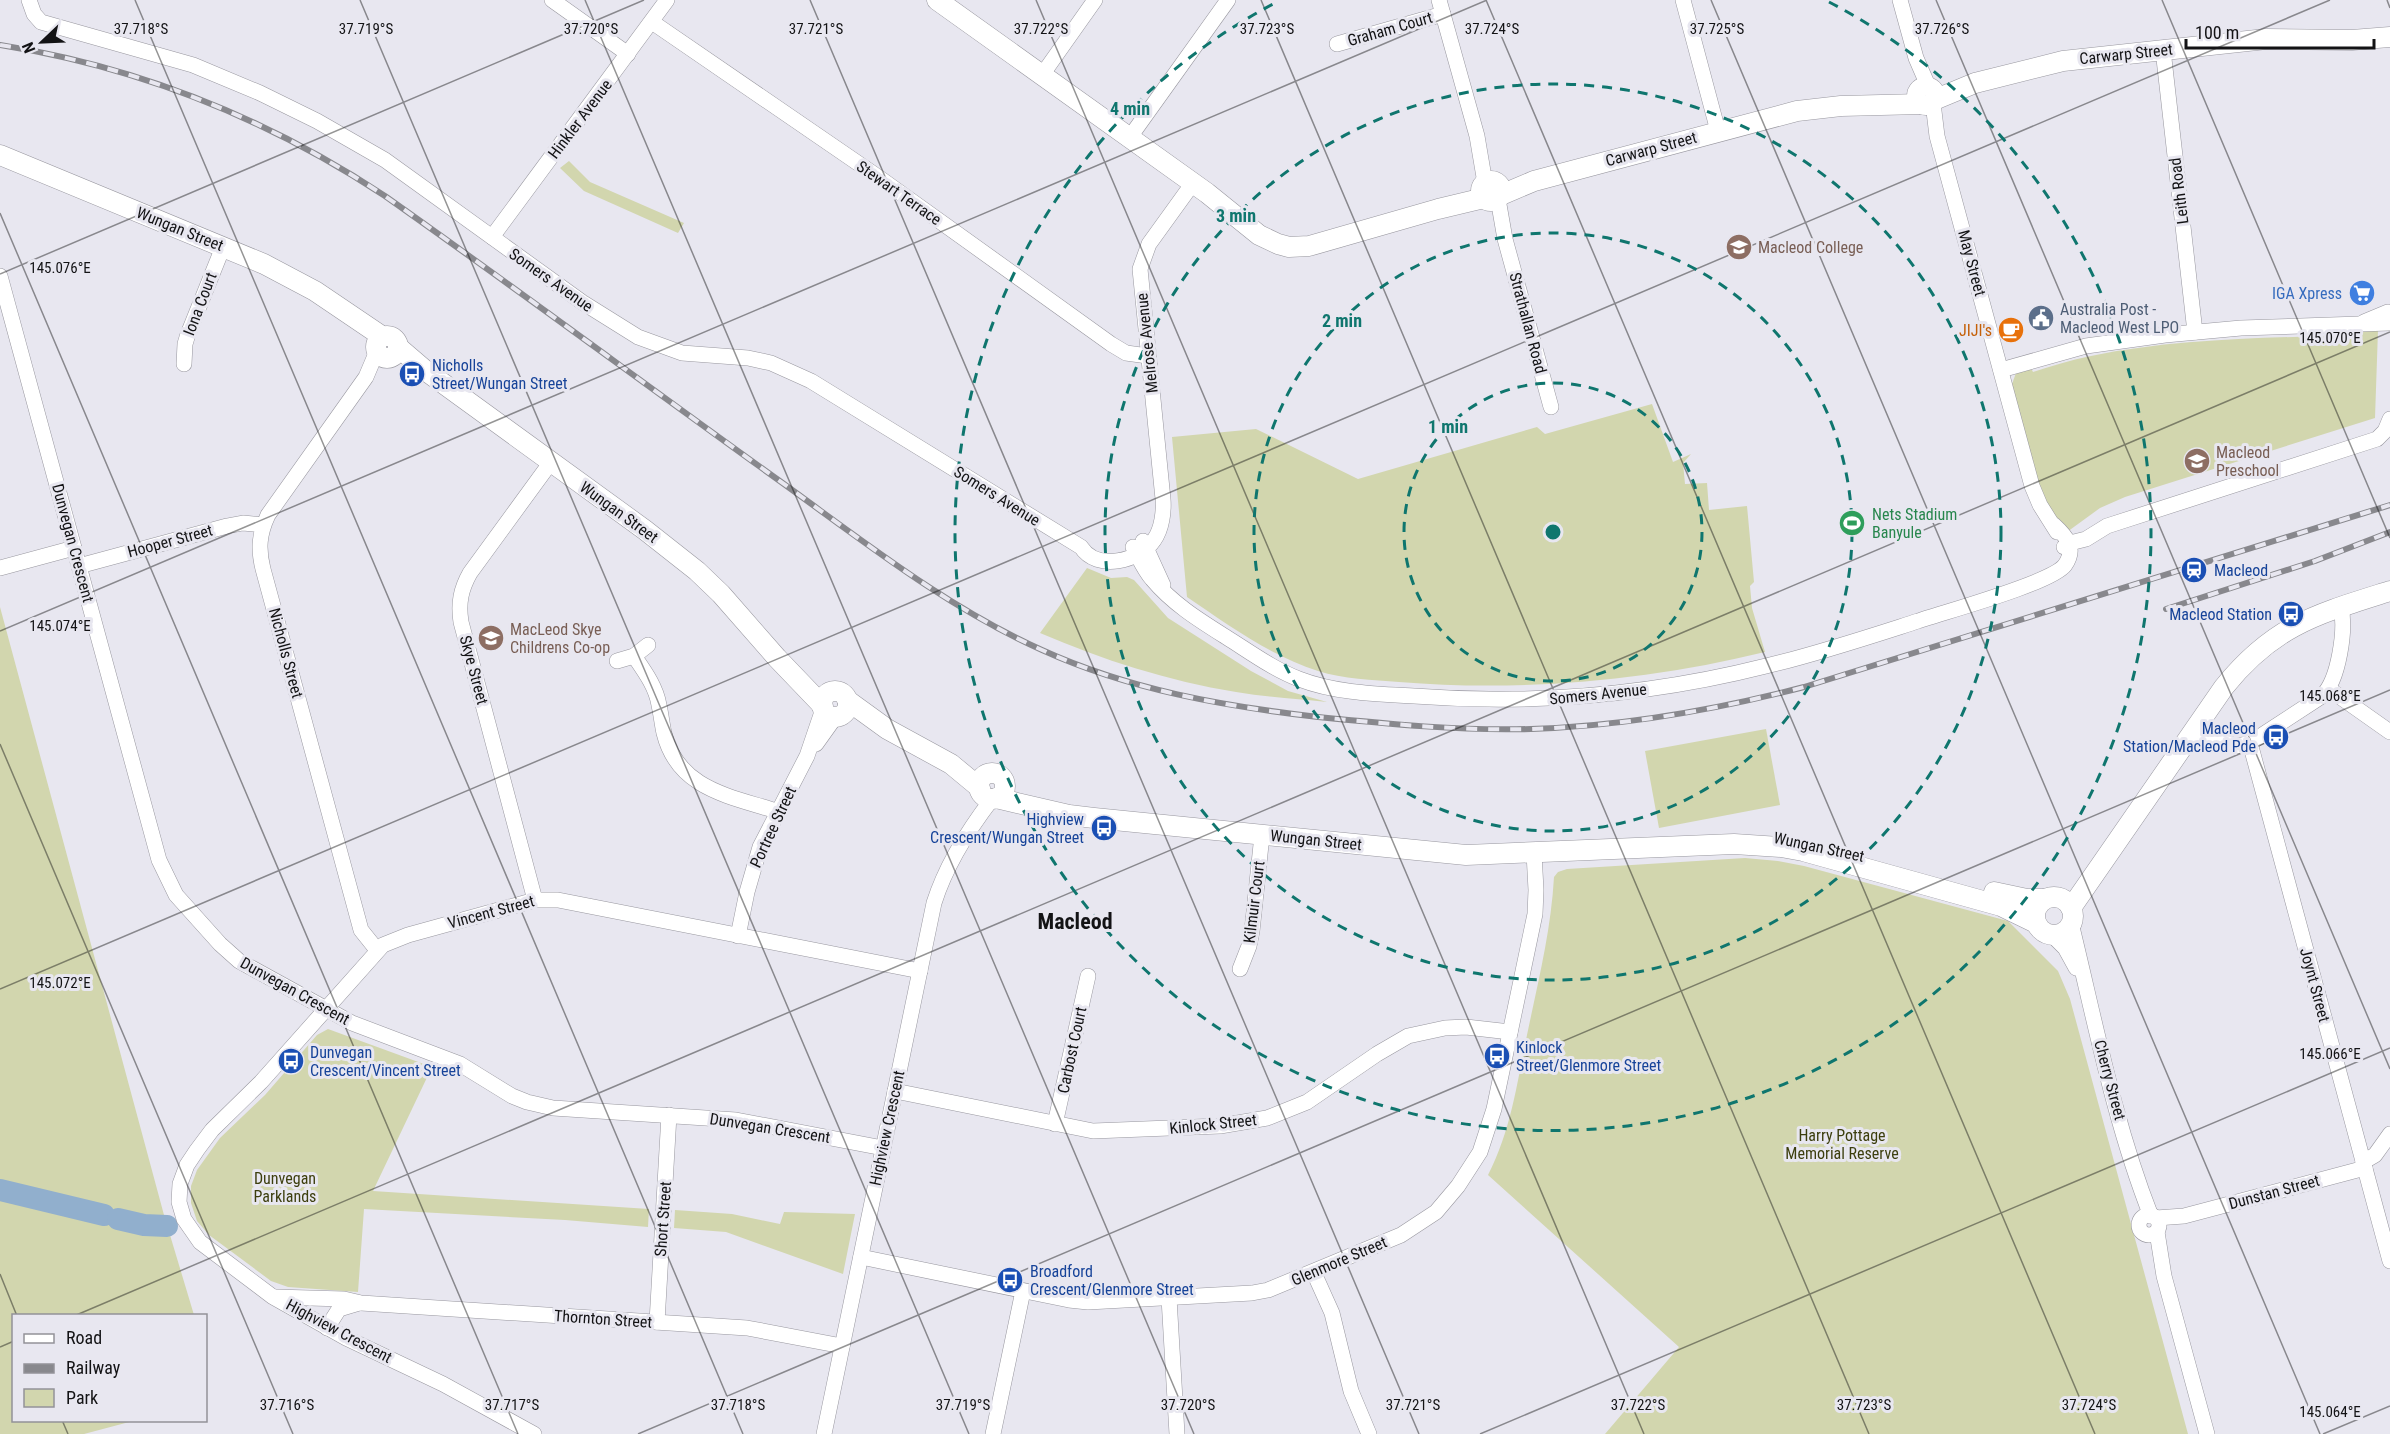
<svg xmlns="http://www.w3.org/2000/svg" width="2390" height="1434" font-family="'Roboto Condensed',sans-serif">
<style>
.green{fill:#d2d6ae}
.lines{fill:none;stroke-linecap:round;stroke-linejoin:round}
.river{stroke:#91afcd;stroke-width:22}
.minor-casing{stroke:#98979f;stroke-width:16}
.tertiary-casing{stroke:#98979f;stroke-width:21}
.minor{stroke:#fff;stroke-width:15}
.tertiary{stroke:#fff;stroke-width:20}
.rail-casing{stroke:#88888d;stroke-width:6}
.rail{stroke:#e8e7f0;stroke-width:4;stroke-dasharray:11;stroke-linecap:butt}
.ticks{fill:none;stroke:#131315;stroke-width:1.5;stroke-opacity:0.45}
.ring{fill:none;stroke:#0f766e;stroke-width:3;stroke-dasharray:10 8}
.labels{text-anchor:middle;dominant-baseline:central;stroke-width:6;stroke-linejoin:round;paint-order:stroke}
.street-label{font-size:16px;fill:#131315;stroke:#e8e7f0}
.education-label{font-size:16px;fill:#785e54;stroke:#e8e7f0;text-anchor:start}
.shop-label{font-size:16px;fill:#366cbe;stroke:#e8e7f0;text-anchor:end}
.service-label{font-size:16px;fill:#4e5e75;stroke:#e8e7f0;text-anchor:start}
.food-label{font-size:16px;fill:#c56008;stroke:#e8e7f0;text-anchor:end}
.transit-label{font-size:16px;fill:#164399;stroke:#e8e7f0;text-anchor:start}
.leisure-label{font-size:16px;fill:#27864d;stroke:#e8e7f0;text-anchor:start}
.park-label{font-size:16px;fill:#3c3e0d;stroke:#e8e7f0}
.district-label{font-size:22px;font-weight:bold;fill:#131315;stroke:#e8e7f0}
.ticks-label{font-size:15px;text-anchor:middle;fill:#131315;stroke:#e8e7f0;stroke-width:6;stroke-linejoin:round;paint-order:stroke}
.centre{fill:#0f766e;stroke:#e8e7f0;stroke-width:3}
.ring-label{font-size:18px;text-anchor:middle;font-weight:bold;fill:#0f766e;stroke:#e8e7f0;stroke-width:6;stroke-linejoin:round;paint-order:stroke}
</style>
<rect width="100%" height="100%" fill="#e8e7f0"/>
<g class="green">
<polygon points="569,161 590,182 684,223 678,233 584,191 560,168"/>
<path d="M2357,330h21l-3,88 -250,79 -25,11 -33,24 -19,-25 -9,-18 -27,-105 4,-11 15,-5 2,4c19,-6 38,-12 58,-16 87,-18 178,-18 266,-21z"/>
<path d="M1652,404l21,58 18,-8 -8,9 2,21 22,-1 2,27 38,-4 7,76 -4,4 2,22 13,44c-119,29 -244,40 -366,30 -26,-2 -56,-3 -81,-11 -47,-15 -90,-46 -131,-74l-15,-160 84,-8 102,50 179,-52 8,7z"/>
<path d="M1087,568l24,10 16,-1 7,3 34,38 83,53 37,20 39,11c-30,-3 -61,-5 -91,-10 -68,-11 -133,-32 -196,-59z"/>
<polygon points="0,607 164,1215 194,1315 14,1316 14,1420 133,1421 84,1434 0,1434"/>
<polygon points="1766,729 1780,805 1659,828 1645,751"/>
<path d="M1745,858l33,3 26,5 204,55 50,50 12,28 118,435h-583l74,-87 -191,-172c23,-44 29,-92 39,-140 11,-53 24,-104 27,-158l4,-5 9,-3z"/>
<polygon points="328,1029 432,1067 373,1191 649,1209 648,1227 565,1220 364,1209 358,1292 288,1287 271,1281 209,1235 197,1221 191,1203 191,1186 197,1170 220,1138 265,1095 317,1035"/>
<polygon points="675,1210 732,1214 780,1224 784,1212 855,1214 843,1274 726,1232 674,1228"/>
</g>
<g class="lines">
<g class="river">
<polyline points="0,1190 104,1215"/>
<polyline points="118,1219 144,1225 167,1226"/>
</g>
<defs>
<g id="minor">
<path d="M29,0l5,14 7,8 152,43 67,28 57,28 68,39 197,142 56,35 44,16 66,5 23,5 40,18 270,166c16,25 59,14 73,-7 8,-11 10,-29 9,-41l-23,-230 9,-25 44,-61"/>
<polyline points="552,0 628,54"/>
<polyline points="1439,0 1477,136 1485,183"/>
<polyline points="1683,0 1718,131"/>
<polyline points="1900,0 1916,58 1929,88"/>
<polyline points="652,22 881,179 1111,344 1126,353 1148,356"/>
<polyline points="1337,44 1443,14"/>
<polyline points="2163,50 2195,332"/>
<polyline points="1042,75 1095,0"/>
<polyline points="1933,103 1937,136 2032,486 2040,505 2057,532"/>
<polyline points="1130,137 1228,0"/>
<polyline points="1498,199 1505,239 1551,407"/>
<polyline points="492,237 667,0"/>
<polyline points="0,276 159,860 176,895 220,944 239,961 352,1023 460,1064 512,1096 527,1102 553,1108 736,1120 883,1148"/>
<polyline points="2364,322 2388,312"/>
<polyline points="184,364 185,344 188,334 223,247"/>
<polyline points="2001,370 2086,346 2165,335 2241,328 2389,323"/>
<polyline points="1143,541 1163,585"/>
<path d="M1133,547c6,11 11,23 19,32 21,25 47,41 74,58 24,15 47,32 73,42 36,14 78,15 115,17 119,9 237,-1 352,-30 51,-12 102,-29 152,-45 26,-9 134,-38 147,-56 12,-17 1,-29 -11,-40"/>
<polyline points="2064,547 2070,543 2086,539 2107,526 2377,439 2385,431 2390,419"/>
<polyline points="79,566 227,526 243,523 263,525"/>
<polyline points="0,568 74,548"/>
<path d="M634,656c11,16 22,31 25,49 2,9 3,19 5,28 14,57 67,63 115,79"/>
<polyline points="617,661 634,656 648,645"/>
<polyline points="2329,689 2390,732"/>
<path d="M2192,734l45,12 13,-3 72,-47c17,-16 24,-67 19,-89"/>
<polyline points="2250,743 2390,1261"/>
<polyline points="816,744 836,716"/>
<path d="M535,900l-74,-278c-3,-19 0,-33 9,-49l81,-111"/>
<path d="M2071,923c24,98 43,199 80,293"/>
<polyline points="2051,934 2065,948 2076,968"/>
<polyline points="738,936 747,892 760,847 807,756 823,709"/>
<path d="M377,950l-16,-20 -98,-361c-5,-20 -4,-35 5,-54l98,-138 11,-26"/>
<polyline points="1240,969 1249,946 1252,931 1262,835"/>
<polyline points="895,1091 1093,1131 1220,1126 1267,1118 1307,1102 1377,1054 1408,1036 1445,1028 1466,1027 1510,1032"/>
<polyline points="1055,1124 1088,976"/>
<polyline points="2363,1162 2375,1155 2390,1134"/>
<circle cx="2149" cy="1225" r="10"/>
<polyline points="2156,1218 2184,1216 2365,1168"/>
<polyline points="2157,1232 2164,1276 2207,1434"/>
<polyline points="861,1257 1069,1300 1088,1302 1252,1293 1268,1290 1401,1235 1436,1212 1458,1186 1480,1152 1494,1109 1535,914 1536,890 1534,853"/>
<polyline points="1314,1273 1332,1313 1351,1391 1369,1434"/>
<polyline points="275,1297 344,1299 361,1303 747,1328 842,1346"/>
<polyline points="1169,1298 1177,1434"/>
<polyline points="657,1322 669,1115"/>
<polyline points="327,1328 339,1309 359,1303"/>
<polyline points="534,1434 443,1384 346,1338 273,1297 200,1242 184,1219 179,1202 180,1184 187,1165 197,1150 212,1130 261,1082 383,945 408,935 535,900 558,900 920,971"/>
<path d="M824,1434l110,-531c12,-38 35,-74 58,-104"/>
<polyline points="993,1434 1023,1291"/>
</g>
<g id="tertiary">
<polyline points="937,0 1207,193 1259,235 1278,244 1289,247 1309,246 1438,209 1484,198"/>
<circle cx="1926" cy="96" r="9"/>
<polyline points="1934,100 1975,83 2063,61 2266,39 2352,40 2390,37"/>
<polyline points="0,155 264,264 315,291 383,337"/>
<circle cx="1491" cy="191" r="10"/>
<polyline points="1501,195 1534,181 1797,111 1841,106 1921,104"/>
<circle cx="387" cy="347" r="11"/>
<polyline points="398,347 426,371 645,530 697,571 721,594 777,658 823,706"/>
<circle cx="835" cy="704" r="13"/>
<polyline points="847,700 887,729 951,764 980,788"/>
<circle cx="992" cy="786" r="13"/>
<polyline points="996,798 1069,815 1094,818 1466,855 1734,844 1781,847 1803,851 2001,906 2036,923"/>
<polyline points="1994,892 2027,899 2045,899"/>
<circle cx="2054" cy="916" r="19"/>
<path d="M2071,908l153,-221c50,-62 93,-73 166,-96"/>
</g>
</defs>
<use href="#minor" class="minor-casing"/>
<use href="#tertiary" class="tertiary-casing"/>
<use href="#minor" class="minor"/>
<use href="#tertiary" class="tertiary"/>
<defs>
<g id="rail">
<path d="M0,45c139,22 268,74 385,151 132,93 261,189 392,283 85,61 169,128 265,171 88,40 181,56 276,67 71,7 142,14 213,12 93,-3 184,-19 273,-42l586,-182"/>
<polyline points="2166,609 2315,561 2390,532"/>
</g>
</defs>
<use href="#rail" class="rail-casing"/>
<use href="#rail" class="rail"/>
</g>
<path class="ticks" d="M135,0l608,1434M360,0l609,1434M585,0l609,1434M810,0l609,1434M1036,0l608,1434M1261,0l608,1434M1486,0l609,1434M1711,0l609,1434M1936,0l454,1069M2162,0l228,538M2387,0l3,8M0,213l518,1221M0,274l644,-274M0,631l1487,-631M0,744l293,690M0,989l2330,-989M0,1274l17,42M74,1316l2316,-984M0,1347l14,-6M62,1420l6,14M638,1434l1752,-744M1480,1434l910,-386M2323,1434l67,-28"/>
<g class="ring">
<circle cx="1553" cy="532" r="149"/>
<circle cx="1553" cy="532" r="299"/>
<circle cx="1553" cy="532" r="448"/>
<path d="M1829 2A598 598 0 1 1 1277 2"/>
</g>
<defs>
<symbol id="school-disc" viewBox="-11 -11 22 22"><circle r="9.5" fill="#8d6e63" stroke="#e8e7f0"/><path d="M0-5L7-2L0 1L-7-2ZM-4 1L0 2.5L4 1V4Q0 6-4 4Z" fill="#fff"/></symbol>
<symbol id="supermarket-disc" viewBox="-11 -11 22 22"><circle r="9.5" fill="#3f7fe0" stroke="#e8e7f0"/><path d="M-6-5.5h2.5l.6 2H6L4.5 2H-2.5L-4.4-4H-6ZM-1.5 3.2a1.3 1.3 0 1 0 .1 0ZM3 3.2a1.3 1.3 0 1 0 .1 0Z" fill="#fff"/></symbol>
<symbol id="civic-disc" viewBox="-11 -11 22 22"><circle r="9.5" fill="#5c6f8a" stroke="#e8e7f0"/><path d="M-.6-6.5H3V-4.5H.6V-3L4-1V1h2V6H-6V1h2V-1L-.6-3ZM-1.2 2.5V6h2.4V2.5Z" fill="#fff"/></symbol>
<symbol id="cafe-disc" viewBox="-11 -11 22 22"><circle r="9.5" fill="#e8710a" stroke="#e8e7f0"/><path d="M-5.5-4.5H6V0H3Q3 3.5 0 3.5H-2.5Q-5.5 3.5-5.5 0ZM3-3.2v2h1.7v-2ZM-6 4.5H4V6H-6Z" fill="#fff"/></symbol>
<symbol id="bus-disc" viewBox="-11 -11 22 22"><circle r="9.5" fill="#1a4fb4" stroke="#e8e7f0"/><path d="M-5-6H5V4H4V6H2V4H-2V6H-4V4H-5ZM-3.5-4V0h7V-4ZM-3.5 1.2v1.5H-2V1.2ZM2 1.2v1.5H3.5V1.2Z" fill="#fff"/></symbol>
<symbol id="stadium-disc" viewBox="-11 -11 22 22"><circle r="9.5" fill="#2e9e5b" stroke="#e8e7f0"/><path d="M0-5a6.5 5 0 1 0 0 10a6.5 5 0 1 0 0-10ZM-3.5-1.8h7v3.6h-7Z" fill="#fff"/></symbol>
<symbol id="station-disc" viewBox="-11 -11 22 22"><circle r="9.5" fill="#1a4fb4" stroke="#e8e7f0"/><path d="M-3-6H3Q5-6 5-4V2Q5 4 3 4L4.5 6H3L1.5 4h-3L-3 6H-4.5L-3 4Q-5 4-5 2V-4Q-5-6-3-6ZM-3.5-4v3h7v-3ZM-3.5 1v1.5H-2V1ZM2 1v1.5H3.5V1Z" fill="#fff"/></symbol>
</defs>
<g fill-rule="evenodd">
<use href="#school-disc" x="1724" y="232" width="30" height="30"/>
<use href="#supermarket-disc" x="2347" y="278" width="30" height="30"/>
<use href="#civic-disc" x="2026" y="303" width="30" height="30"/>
<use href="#cafe-disc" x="1996" y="315" width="30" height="30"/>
<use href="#bus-disc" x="397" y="359" width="30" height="30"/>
<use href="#school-disc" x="2182" y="446" width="30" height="30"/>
<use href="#stadium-disc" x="1837" y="508" width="30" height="30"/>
<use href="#station-disc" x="2179" y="555" width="30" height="30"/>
<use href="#bus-disc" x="2276" y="599" width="30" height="30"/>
<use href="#school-disc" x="476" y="623" width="30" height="30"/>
<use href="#bus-disc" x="2261" y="722" width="30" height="30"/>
<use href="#bus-disc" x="1089" y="813" width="30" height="30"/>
<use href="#bus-disc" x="1482" y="1041" width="30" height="30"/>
<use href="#bus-disc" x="276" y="1046" width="30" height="30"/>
<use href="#bus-disc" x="995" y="1265" width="30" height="30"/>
</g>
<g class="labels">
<g class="street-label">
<text transform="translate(1390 29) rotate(-16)">Graham Court</text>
<text transform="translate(2126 54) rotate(-6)">Carwarp Street</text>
<text transform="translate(580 119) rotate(-53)">Hinkler Avenue</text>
<text transform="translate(1651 149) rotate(-15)">Carwarp Street</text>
<text transform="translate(2179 191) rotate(-97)">Leith Road</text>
<text transform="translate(899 193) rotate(35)">Stewart Terrace</text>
<text transform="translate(180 229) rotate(22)">Wungan Street</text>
<text transform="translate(1972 263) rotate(75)">May Street</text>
<text transform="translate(551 280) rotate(35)">Somers Avenue</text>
<text transform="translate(200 304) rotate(-69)">Iona Court</text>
<text transform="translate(1528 323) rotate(75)">Strathallan Road</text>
<text transform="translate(1147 343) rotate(-96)">Melrose Avenue</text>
<text transform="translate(997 496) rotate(32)">Somers Avenue</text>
<text transform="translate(619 512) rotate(36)">Wungan Street</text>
<text transform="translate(170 541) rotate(-15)">Hooper Street</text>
<text transform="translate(73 543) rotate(75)">Dunvegan Crescent</text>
<text transform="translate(286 653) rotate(75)">Nicholls Street</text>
<text transform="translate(474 670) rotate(75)">Skye Street</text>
<text transform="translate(1598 694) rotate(-6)">Somers Avenue</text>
<text transform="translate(773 827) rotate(-65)">Portree Street</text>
<text transform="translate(1316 840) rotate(6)">Wungan Street</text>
<text transform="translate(1819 847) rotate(12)">Wungan Street</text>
<text transform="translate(1254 902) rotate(-83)">Kilmuir Court</text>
<text transform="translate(491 912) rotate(-15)">Vincent Street</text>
<text transform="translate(2315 985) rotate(75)">Joynt Street</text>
<text transform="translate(295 991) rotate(29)">Dunvegan Crescent</text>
<text transform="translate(1072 1050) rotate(-78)">Carbost Court</text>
<text transform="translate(2110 1080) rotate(75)">Cherry Street</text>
<text transform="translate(1213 1124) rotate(-6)">Kinlock Street</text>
<text transform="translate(770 1128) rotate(9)">Dunvegan Crescent</text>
<text transform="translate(887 1128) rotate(-78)">Highview Crescent</text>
<text transform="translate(2274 1192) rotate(-15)">Dunstan Street</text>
<text transform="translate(663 1219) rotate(-86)">Short Street</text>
<text transform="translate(1339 1261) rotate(-23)">Glenmore Street</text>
<text transform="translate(603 1319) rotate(4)">Thornton Street</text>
<text transform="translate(339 1331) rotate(28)">Highview Crescent</text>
</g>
<g class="education-label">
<text x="1758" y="247">Macleod College</text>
<text x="2216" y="452">Macleod<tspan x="2216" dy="18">Preschool</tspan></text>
<text x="510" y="629">MacLeod Skye<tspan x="510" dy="18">Childrens Co-op</tspan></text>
</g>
<g class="shop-label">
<text x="2342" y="293">IGA Xpress</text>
</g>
<g class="service-label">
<text x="2060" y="309">Australia Post -<tspan x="2060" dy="18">Macleod West LPO</tspan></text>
</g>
<g class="food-label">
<text x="1992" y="330">JIJI's</text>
</g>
<g class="transit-label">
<text x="432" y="365">Nicholls<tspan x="432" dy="18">Street/Wungan Street</tspan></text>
<text x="2214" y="570">Macleod</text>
<text x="2272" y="614" text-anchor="end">Macleod Station</text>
<text x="2256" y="728" text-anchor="end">Macleod<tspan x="2256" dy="18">Station/Macleod Pde</tspan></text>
<text x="1084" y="819" text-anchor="end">Highview<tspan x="1084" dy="18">Crescent/Wungan Street</tspan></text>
<text x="1516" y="1047">Kinlock<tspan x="1516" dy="18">Street/Glenmore Street</tspan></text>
<text x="310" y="1052">Dunvegan<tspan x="310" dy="18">Crescent/Vincent Street</tspan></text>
<text x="1030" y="1271">Broadford<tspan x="1030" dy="18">Crescent/Glenmore Street</tspan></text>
</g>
<g class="leisure-label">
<text x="1872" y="514">Nets Stadium<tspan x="1872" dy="18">Banyule</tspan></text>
</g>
<g class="park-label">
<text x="1842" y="1135">Harry Pottage<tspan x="1842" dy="18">Memorial Reserve</tspan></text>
<text x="285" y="1178">Dunvegan<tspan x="285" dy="18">Parklands</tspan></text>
</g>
<g class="district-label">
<text x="1075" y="921">Macleod</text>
</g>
</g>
<g class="ticks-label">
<text x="141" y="34">37.718°S</text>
<text x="366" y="34">37.719°S</text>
<text x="591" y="34">37.720°S</text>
<text x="816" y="34">37.721°S</text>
<text x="1041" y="34">37.722°S</text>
<text x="1267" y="34">37.723°S</text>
<text x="1492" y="34">37.724°S</text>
<text x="1717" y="34">37.725°S</text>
<text x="1942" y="34">37.726°S</text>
<text x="60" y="273">145.076°E</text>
<text x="2330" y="343">145.070°E</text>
<text x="60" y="631">145.074°E</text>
<text x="2330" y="701">145.068°E</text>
<text x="60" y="988">145.072°E</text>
<text x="2330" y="1059">145.066°E</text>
<text x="287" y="1410">37.716°S</text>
<text x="512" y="1410">37.717°S</text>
<text x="738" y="1410">37.718°S</text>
<text x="963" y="1410">37.719°S</text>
<text x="1188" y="1410">37.720°S</text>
<text x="1413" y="1410">37.721°S</text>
<text x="1638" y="1410">37.722°S</text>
<text x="1864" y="1410">37.723°S</text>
<text x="2089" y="1410">37.724°S</text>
<text x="2330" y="1417">145.064°E</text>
</g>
<circle cx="1553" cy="532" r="9" class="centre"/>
<g class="ring-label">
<text x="1130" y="115">4 min</text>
<text x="1236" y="222">3 min</text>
<text x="1342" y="327">2 min</text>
<text x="1448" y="433">1 min</text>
</g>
<rect x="12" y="1314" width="195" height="108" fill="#e8e7f0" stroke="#939298" stroke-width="1.5"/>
<rect x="24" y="1334" width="30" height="9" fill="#ffffff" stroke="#939298" stroke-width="1.5"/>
<text x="66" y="1344" font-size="18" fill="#131315">Road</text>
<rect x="24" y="1364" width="30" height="9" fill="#88888d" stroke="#939298" stroke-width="1.5"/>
<text x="66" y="1374" font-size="18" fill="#131315">Railway</text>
<rect x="24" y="1389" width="30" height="18" fill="#d2d6ae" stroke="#939298" stroke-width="1.5"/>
<text x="66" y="1404" font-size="18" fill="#131315">Park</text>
<g transform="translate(42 42) rotate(247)" stroke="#e8e7f0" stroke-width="4.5" paint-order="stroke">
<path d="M0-4.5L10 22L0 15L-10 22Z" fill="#131315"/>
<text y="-9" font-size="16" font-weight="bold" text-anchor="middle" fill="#131315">N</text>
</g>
<path d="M2186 39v9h188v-9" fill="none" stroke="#131315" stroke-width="3"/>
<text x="2195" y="39" font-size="18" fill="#131315" stroke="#e8e7f0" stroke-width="4.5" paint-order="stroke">100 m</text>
</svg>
